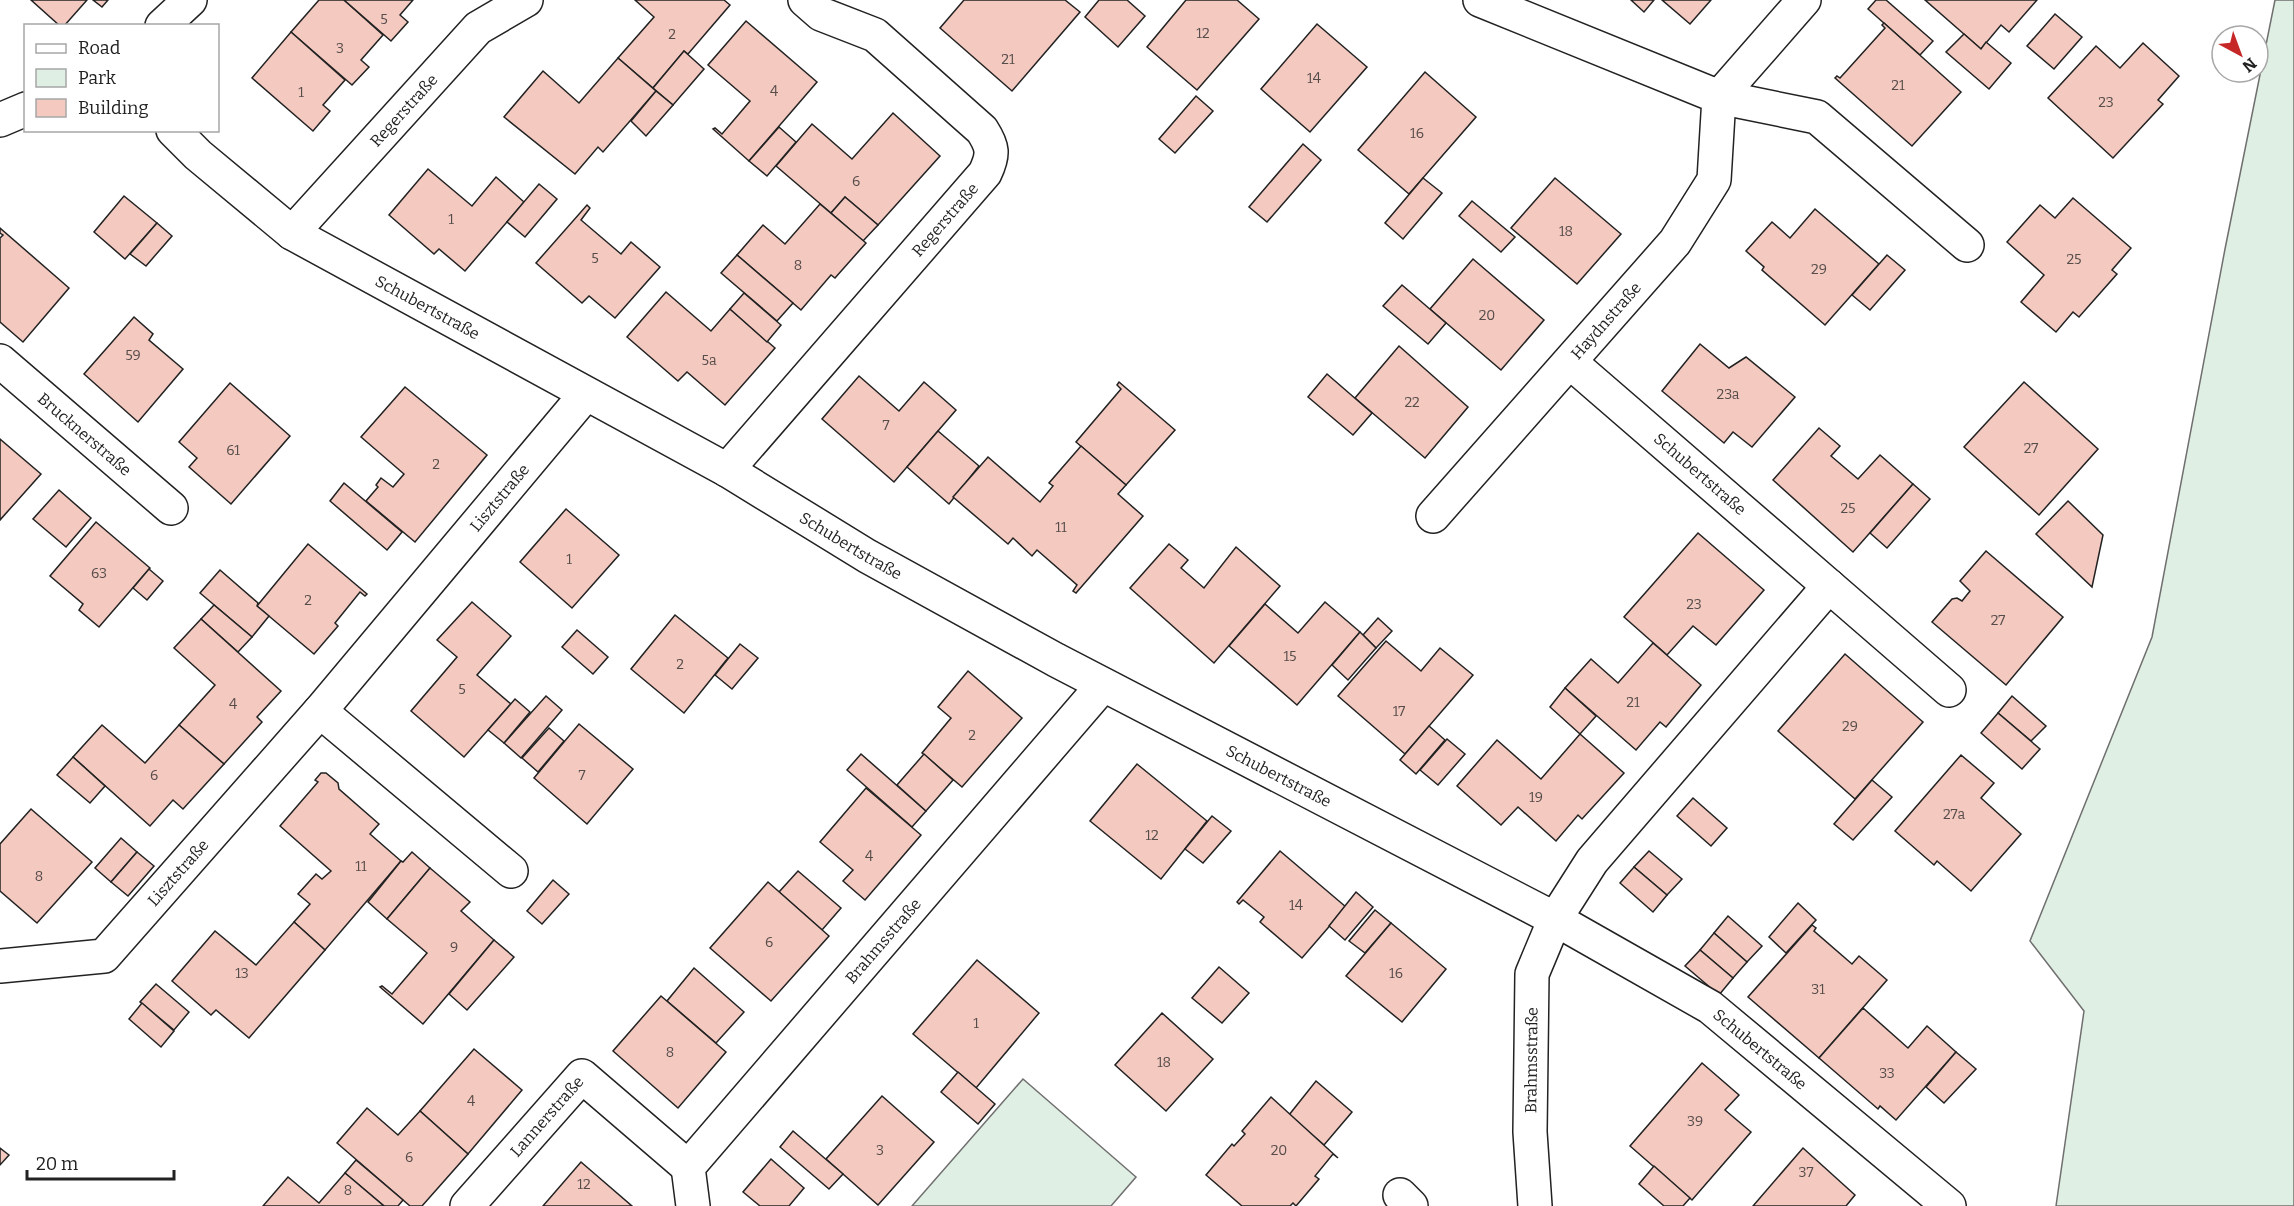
<svg xmlns="http://www.w3.org/2000/svg" width="2294" height="1206" font-family="Bitter,serif">
<style>
.green{fill:#e0efe3;stroke:#6f6f6f;stroke-width:1.5}
.building{fill:#f3c9c0;stroke:#222;stroke-width:1.5}
.lines{fill:none;stroke-linecap:round;stroke-linejoin:round}
.minor-casing{stroke:#222;stroke-width:36}
.minor{stroke:#fff;stroke-width:33}
.labels{text-anchor:middle;dominant-baseline:central;stroke-width:4.5;stroke-linejoin:round;paint-order:stroke}
.number-label{font-size:14px;fill:#564c4a}
.street-label{font-size:16px;fill:#222;stroke:#fff}
</style>
<rect width="100%" height="100%" fill="#fff"/>
<g class="green">
<polygon points="2275,0 2294,0 2294,1206 2056,1206 2084,1011 2030,941 2152,637 2225,249"/>
<polygon points="1023,1079 1136,1177 1111,1206 912,1206"/>
</g>
<g class="building">
<polygon points="31,0 87,0 64,26 60,26"/>
<polygon points="93,0 108,0 102,7"/>
<polygon points="319,0 344,0 383,35 361,60 369,67 352,85 291,32"/>
<polygon points="344,0 413,0 400,15 408,22 391,41"/>
<polygon points="635,0 724,0 730,5 688,54 684,51 653,88 618,58 654,17"/>
<polygon points="964,0 1065,0 1080,12 1012,91 940,28"/>
<polygon points="1099,0 1127,0 1145,16 1118,47 1085,17"/>
<polygon points="1186,0 1237,0 1259,19 1197,90 1147,47"/>
<polygon points="1631,0 1654,0 1644,12"/>
<polygon points="1662,0 1711,0 1690,24"/>
<polygon points="1876,0 1886,0 1933,41 1920,55 1868,9"/>
<polygon points="1925,0 2037,0 2009,32 2001,25 1981,49"/>
<polygon points="2055,14 2082,37 2054,69 2027,46"/>
<polygon points="746,21 817,82 749,161 713,129 715,128 722,134 750,101 708,65"/>
<polygon points="1884,23 1961,92 1912,146 1835,78 1837,76 1840,78 1885,28 1882,25"/>
<polygon points="1317,24 1367,67 1310,132 1261,89"/>
<polygon points="291,32 345,80 323,105 330,111 313,131 252,78"/>
<polygon points="1964,34 1981,49 1986,42 2011,63 1989,89 1946,52"/>
<polygon points="2143,43 2179,76 2158,100 2163,104 2113,158 2048,98 2096,46 2120,68"/>
<polygon points="684,51 704,69 673,105 653,88"/>
<polygon points="618,58 656,91 603,152 598,147 575,174 504,117 543,71 579,103"/>
<polygon points="1425,72 1476,117 1409,194 1358,150"/>
<polygon points="656,91 673,105 646,136 631,121"/>
<polygon points="1196,96 1213,111 1175,153 1159,139"/>
<polygon points="893,113 940,156 878,225 845,197 831,213 776,166 812,124 852,159"/>
<polygon points="779,127 796,142 767,176 749,161"/>
<polygon points="1303,144 1321,160 1267,222 1249,207"/>
<polygon points="428,169 472,206 496,177 524,202 465,271 439,249 434,254 389,215"/>
<polygon points="1423,178 1442,193 1403,239 1385,223"/>
<polygon points="1555,178 1621,234 1577,284 1511,228"/>
<polygon points="539,184 557,199 525,237 507,222"/>
<polygon points="124,196 157,223 125,259 94,232"/>
<polygon points="845,197 878,225 863,241 831,213"/>
<polygon points="2073,198 2131,248 2112,270 2117,274 2079,317 2073,312 2056,332 2021,302 2044,275 2007,242 2040,205 2055,218"/>
<polygon points="1472,201 1515,237 1501,252 1459,216"/>
<polygon points="820,204 866,243 835,278 831,275 801,310 737,255 763,225 785,244"/>
<polygon points="587,205 590,208 581,220 621,254 631,242 660,267 615,318 589,296 582,303 536,263"/>
<polygon points="1815,209 1879,264 1825,325 1762,270 1764,267 1746,251 1772,222 1790,238"/>
<polygon points="157,223 172,236 146,266 130,254"/>
<polygon points="0,228 69,288 23,342 0,322 0,238 3,235 0,233"/>
<polygon points="737,255 793,303 777,321 721,273"/>
<polygon points="1887,255 1905,270 1870,310 1852,295"/>
<polygon points="1473,259 1544,320 1501,370 1430,309"/>
<polygon points="1402,285 1446,323 1428,344 1383,306"/>
<polygon points="666,292 711,331 730,309 775,348 725,405 687,372 678,381 627,337"/>
<polygon points="744,293 781,325 767,342 730,309"/>
<polygon points="134,317 153,334 149,340 183,369 138,422 84,374"/>
<polygon points="1700,344 1729,368 1746,357 1795,397 1752,447 1733,432 1724,443 1662,391"/>
<polygon points="1399,346 1468,407 1425,458 1355,398"/>
<polygon points="1327,374 1372,413 1353,435 1308,397"/>
<polygon points="859,376 899,411 924,382 956,410 894,482 822,419"/>
<polygon points="1119,382 1175,430 1126,485 1076,442 1121,389 1117,385"/>
<polygon points="2024,382 2098,449 2039,515 1964,447"/>
<polygon points="230,383 290,436 231,504 189,467 197,458 179,442"/>
<polygon points="405,387 487,455 415,542 366,501 378,487 376,485 381,478 393,487 404,474 361,437"/>
<polygon points="1819,428 1840,446 1831,456 1858,479 1880,455 1913,484 1853,552 1773,480"/>
<polygon points="938,431 979,466 949,504 907,467"/>
<polygon points="0,439 41,474 0,520"/>
<polygon points="1081,446 1126,485 1118,494 1143,516 1076,593 1073,591 1077,585 1037,550 1032,556 1013,538 1008,544 953,497 988,457 1040,502 1053,486 1049,483"/>
<polygon points="344,483 402,532 387,550 330,501"/>
<polygon points="1913,484 1930,499 1887,548 1870,533"/>
<polygon points="59,490 91,518 66,547 33,519"/>
<polygon points="2068,501 2103,535 2092,587 2036,534"/>
<polygon points="566,509 619,555 572,608 520,562"/>
<polygon points="96,522 150,568 99,627 79,610 83,604 50,576"/>
<polygon points="1698,533 1764,590 1716,645 1693,626 1667,655 1624,617"/>
<polygon points="308,544 367,594 365,596 360,592 335,623 338,626 314,654 257,606"/>
<polygon points="1169,544 1188,560 1181,568 1204,588 1236,547 1280,586 1214,663 1130,588"/>
<polygon points="1986,551 2063,617 2006,685 1932,622 1952,599 1957,598 1962,601 1970,591 1960,581"/>
<polygon points="149,569 163,581 147,600 133,588"/>
<polygon points="220,570 258,603 257,606 269,616 252,637 200,593"/>
<polygon points="472,602 511,636 477,675 511,704 464,757 411,711 457,657 437,640"/>
<polygon points="1325,602 1360,632 1297,705 1229,646 1265,604 1298,633"/>
<polygon points="214,605 252,637 238,652 201,619"/>
<polygon points="675,615 728,658 684,713 631,669"/>
<polygon points="1378,618 1392,631 1376,648 1363,635"/>
<polygon points="201,619 281,691 257,717 262,722 224,764 179,725 215,685 174,648"/>
<polygon points="577,630 608,657 593,674 562,647"/>
<polygon points="1360,632 1376,648 1348,680 1332,665"/>
<polygon points="1386,641 1421,671 1440,648 1473,675 1405,754 1338,696"/>
<polygon points="1653,643 1701,685 1666,727 1660,722 1636,750 1565,688 1591,659 1618,683"/>
<polygon points="740,644 758,658 732,689 715,675"/>
<polygon points="1845,654 1923,722 1855,799 1778,731"/>
<polygon points="968,671 1022,718 962,787 922,753 951,718 938,707"/>
<polygon points="1565,688 1596,716 1580,734 1550,707"/>
<polygon points="546,696 562,710 521,758 504,743"/>
<polygon points="2012,696 2046,726 2031,741 1998,713"/>
<polygon points="515,699 530,712 504,743 488,730"/>
<polygon points="1998,713 2040,749 2022,769 1981,733"/>
<polygon points="579,724 633,769 587,824 534,778"/>
<polygon points="102,725 145,763 179,725 224,764 183,809 173,800 150,826 73,757"/>
<polygon points="1429,726 1445,740 1416,774 1400,760"/>
<polygon points="549,728 564,741 538,772 522,758"/>
<polygon points="1580,734 1624,773 1582,819 1578,815 1556,841 1518,807 1501,825 1457,786 1497,740 1541,779"/>
<polygon points="1447,739 1465,754 1438,785 1420,770"/>
<polygon points="861,754 926,811 912,827 847,770"/>
<polygon points="924,754 953,780 926,811 897,785"/>
<polygon points="1961,755 1994,783 1981,798 2021,834 1971,891 1937,861 1934,865 1895,831"/>
<polygon points="73,757 105,786 90,803 57,775"/>
<polygon points="1137,764 1207,821 1161,879 1090,821"/>
<polygon points="321,773 326,773 338,783 339,789 379,824 370,834 401,861 325,950 294,922 310,904 298,894 316,874 322,879 331,871 280,826 318,782 315,780"/>
<polygon points="1872,780 1892,797 1853,840 1834,824"/>
<polygon points="866,788 921,835 865,900 843,881 853,870 820,842"/>
<polygon points="1693,798 1727,828 1711,846 1677,816"/>
<polygon points="31,809 92,862 37,923 0,891 0,844"/>
<polygon points="1212,816 1231,831 1203,863 1185,849"/>
<polygon points="121,838 137,852 111,882 95,868"/>
<polygon points="1280,851 1346,907 1302,958 1260,922 1264,917 1243,900 1239,904 1237,902"/>
<polygon points="1649,851 1682,879 1667,895 1634,867"/>
<polygon points="137,852 154,866 128,896 111,882"/>
<polygon points="412,852 430,868 387,919 368,902 401,861 403,862"/>
<polygon points="1634,867 1667,895 1653,912 1620,883"/>
<polygon points="430,868 470,902 461,911 494,940 423,1024 380,987 382,986 392,994 427,953 387,919"/>
<polygon points="798,871 841,908 822,930 779,892"/>
<polygon points="553,880 569,894 542,924 527,911"/>
<polygon points="768,882 829,936 771,1001 710,948"/>
<polygon points="1356,892 1373,907 1345,940 1329,926"/>
<polygon points="1798,903 1816,920 1786,953 1769,937"/>
<polygon points="1375,910 1391,923 1365,953 1349,941"/>
<polygon points="1728,916 1762,946 1747,962 1714,933"/>
<polygon points="294,922 325,950 249,1038 216,1010 211,1015 172,981 215,931 256,965"/>
<polygon points="1391,923 1446,969 1402,1022 1346,976"/>
<polygon points="1812,925 1816,928 1814,931 1852,964 1859,956 1887,980 1819,1058 1748,997"/>
<polygon points="1714,933 1747,962 1733,978 1700,950"/>
<polygon points="494,940 514,957 467,1010 449,994"/>
<polygon points="1700,950 1733,978 1719,995 1685,966"/>
<polygon points="977,960 1039,1013 976,1088 913,1034"/>
<polygon points="1219,967 1249,993 1222,1023 1192,998"/>
<polygon points="694,968 744,1012 716,1043 667,1001"/>
<polygon points="156,984 189,1012 174,1030 140,1002"/>
<polygon points="661,996 726,1052 678,1108 613,1051"/>
<polygon points="142,1003 174,1031 161,1047 129,1019"/>
<polygon points="1863,1008 1908,1048 1927,1026 1956,1052 1896,1120 1880,1106 1878,1109 1819,1058"/>
<polygon points="1162,1013 1213,1059 1166,1111 1115,1065"/>
<polygon points="474,1049 522,1090 468,1154 420,1111"/>
<polygon points="1956,1052 1976,1069 1944,1103 1926,1087"/>
<polygon points="1702,1063 1739,1095 1725,1110 1751,1132 1692,1200 1630,1146"/>
<polygon points="958,1072 995,1104 978,1124 941,1092"/>
<polygon points="1316,1081 1352,1112 1324,1145 1289,1115"/>
<polygon points="882,1096 934,1142 878,1205 826,1159"/>
<polygon points="1271,1097 1338,1158 1333,1154 1315,1176 1319,1179 1296,1206 1293,1203 1290,1206 1242,1206 1206,1175 1232,1144 1234,1146 1245,1134 1242,1131"/>
<polygon points="367,1108 398,1135 420,1111 468,1154 422,1206 410,1206 337,1143"/>
<polygon points="793,1131 843,1174 829,1189 780,1147"/>
<polygon points="0,1148 9,1155 0,1165"/>
<polygon points="1803,1148 1855,1195 1846,1206 1753,1206"/>
<polygon points="771,1159 804,1188 789,1206 760,1206 743,1192"/>
<polygon points="356,1160 403,1200 398,1206 384,1206 345,1173"/>
<polygon points="581,1162 632,1206 543,1206"/>
<polygon points="1654,1166 1690,1198 1683,1206 1664,1206 1639,1184"/>
<polygon points="345,1173 384,1206 263,1206 288,1177 319,1203"/>
</g>
<g class="lines">
<defs>
<g id="minor">
<polyline points="1804,0 1719,97 1817,117 1967,245"/>
<polyline points="162,26 190,0"/>
<polyline points="0,120 26,109"/>
<path id="s1" d="M173,130l25,25 94,78 435,237 140,86 189,104 499,259 155,88 239,199"/>
<path id="s2" d="M292,233l186,-205 48,-28"/>
<path id="s3" d="M0,361l171,147"/>
<path id="s4" d="M727,470l258,-297c9,-19 8,-26 -3,-43l-107,-95 -54,-21 -16,-14"/>
<path id="s5" d="M1433,516l242,-274 39,-62 5,-83 -239,-97"/>
<polyline points="1829,586 1949,690"/>
<polyline points="320,711 511,871"/>
<path id="s6" d="M0,966l104,-10 216,-245 265,-316"/>
<polyline points="1400,1195 1411,1206"/>
<path id="s7" d="M467,1206l115,-130 106,91"/>
<path id="s8" d="M693,1206l-5,-39 415,-482"/>
<path id="s9" d="M1535,1206l-5,-74 2,-158 23,-55 37,-58 237,-275 -259,-224"/>
</g>
</defs>
<use href="#minor" class="minor-casing"/>
<use href="#minor" class="minor"/>
</g>
<g class="labels">
<g class="number-label">
<text x="384" y="19">5</text>
<text x="1203" y="33">12</text>
<text x="672" y="34">2</text>
<text x="340" y="48">3</text>
<text x="1008" y="59">21</text>
<text x="1314" y="78">14</text>
<text x="1898" y="85">21</text>
<text x="774" y="91">4</text>
<text x="301" y="92">1</text>
<text x="2106" y="102">23</text>
<text x="1417" y="133">16</text>
<text x="856" y="181">6</text>
<text x="451" y="219">1</text>
<text x="1566" y="231">18</text>
<text x="595" y="258">5</text>
<text x="2074" y="259">25</text>
<text x="798" y="265">8</text>
<text x="1819" y="269">29</text>
<text x="1487" y="315">20</text>
<text x="133" y="355">59</text>
<text x="709" y="360">5a</text>
<text x="1728" y="394">23a</text>
<text x="1412" y="402">22</text>
<text x="886" y="425">7</text>
<text x="2031" y="448">27</text>
<text x="233" y="450">61</text>
<text x="436" y="464">2</text>
<text x="1848" y="508">25</text>
<text x="1061" y="527">11</text>
<text x="569" y="559">1</text>
<text x="99" y="573">63</text>
<text x="308" y="600">2</text>
<text x="1694" y="604">23</text>
<text x="1998" y="620">27</text>
<text x="1290" y="656">15</text>
<text x="680" y="664">2</text>
<text x="462" y="689">5</text>
<text x="1633" y="702">21</text>
<text x="233" y="704">4</text>
<text x="1399" y="711">17</text>
<text x="1850" y="726">29</text>
<text x="972" y="735">2</text>
<text x="154" y="775">6</text>
<text x="582" y="775">7</text>
<text x="1536" y="797">19</text>
<text x="1954" y="814">27a</text>
<text x="1152" y="835">12</text>
<text x="869" y="856">4</text>
<text x="361" y="866">11</text>
<text x="39" y="876">8</text>
<text x="1296" y="905">14</text>
<text x="769" y="942">6</text>
<text x="454" y="947">9</text>
<text x="242" y="973">13</text>
<text x="1396" y="973">16</text>
<text x="1818" y="989">31</text>
<text x="976" y="1023">1</text>
<text x="670" y="1052">8</text>
<text x="1164" y="1062">18</text>
<text x="1887" y="1073">33</text>
<text x="471" y="1101">4</text>
<text x="1695" y="1121">39</text>
<text x="880" y="1150">3</text>
<text x="1279" y="1150">20</text>
<text x="409" y="1157">6</text>
<text x="1806" y="1172">37</text>
<text x="584" y="1184">12</text>
<text x="348" y="1190">8</text>
</g>
<g class="street-label">
<text stroke="none"><textPath href="#s2" startOffset="166">Regerstraße</textPath></text>
<text stroke="none"><textPath href="#s4" startOffset="332">Regerstraße</textPath></text>
<text stroke="none"><textPath href="#s1" startOffset="312">Schubertstraße</textPath></text>
<text stroke="none"><textPath href="#s5" startOffset="261">Haydnstraße</textPath></text>
<text stroke="none"><textPath href="#s3" startOffset="112">Brucknerstraße</textPath></text>
<text transform="translate(1700 474) rotate(41)">Schubertstraße</text>
<text stroke="none"><textPath href="#s6" startOffset="710">Lisztstraße</textPath></text>
<text stroke="none"><textPath href="#s1" startOffset="798">Schubertstraße</textPath></text>
<text stroke="none"><textPath href="#s1" startOffset="1284">Schubertstraße</textPath></text>
<text stroke="none"><textPath href="#s6" startOffset="216">Lisztstraße</textPath></text>
<text stroke="none"><textPath href="#s8" startOffset="338">Brahmsstraße</textPath></text>
<text stroke="none"><textPath href="#s1" startOffset="1839">Schubertstraße</textPath></text>
<text stroke="none"><textPath href="#s9" startOffset="146">Brahmsstraße</textPath></text>
<text stroke="none"><textPath href="#s7" startOffset="120">Lannerstraße</textPath></text>
</g>
</g>
<rect x="24" y="24" width="195" height="108" fill="#ffffff" stroke="#a7a7a7" stroke-width="1.5"/>
<rect x="36" y="44" width="30" height="9" fill="#ffffff" stroke="#a7a7a7" stroke-width="1.5"/>
<text x="78" y="54" font-size="18" fill="#222222">Road</text>
<rect x="36" y="69" width="30" height="18" fill="#e0efe3" stroke="#a7a7a7" stroke-width="1.5"/>
<text x="78" y="84" font-size="18" fill="#222222">Park</text>
<rect x="36" y="99" width="30" height="18" fill="#f3c9c0" stroke="#a7a7a7" stroke-width="1.5"/>
<text x="78" y="114" font-size="18" fill="#222222">Building</text>
<g transform="translate(2240 54) rotate(139)"><circle r="28" fill="#ffffff" stroke="#a7a7a7" stroke-width="1.5"/>
<path d="M0-4.5L10 22L0 15L-10 22Z" fill="#c62828"/>
<text y="-9" font-size="16" font-weight="bold" text-anchor="middle" fill="#222222">N</text>
</g>
<path d="M27 1170v9h147v-9" fill="none" stroke="#222222" stroke-width="3"/>
<text x="36" y="1170" font-size="18" fill="#222222" stroke="#ffffff" stroke-width="4.5" paint-order="stroke">20 m</text>
</svg>
